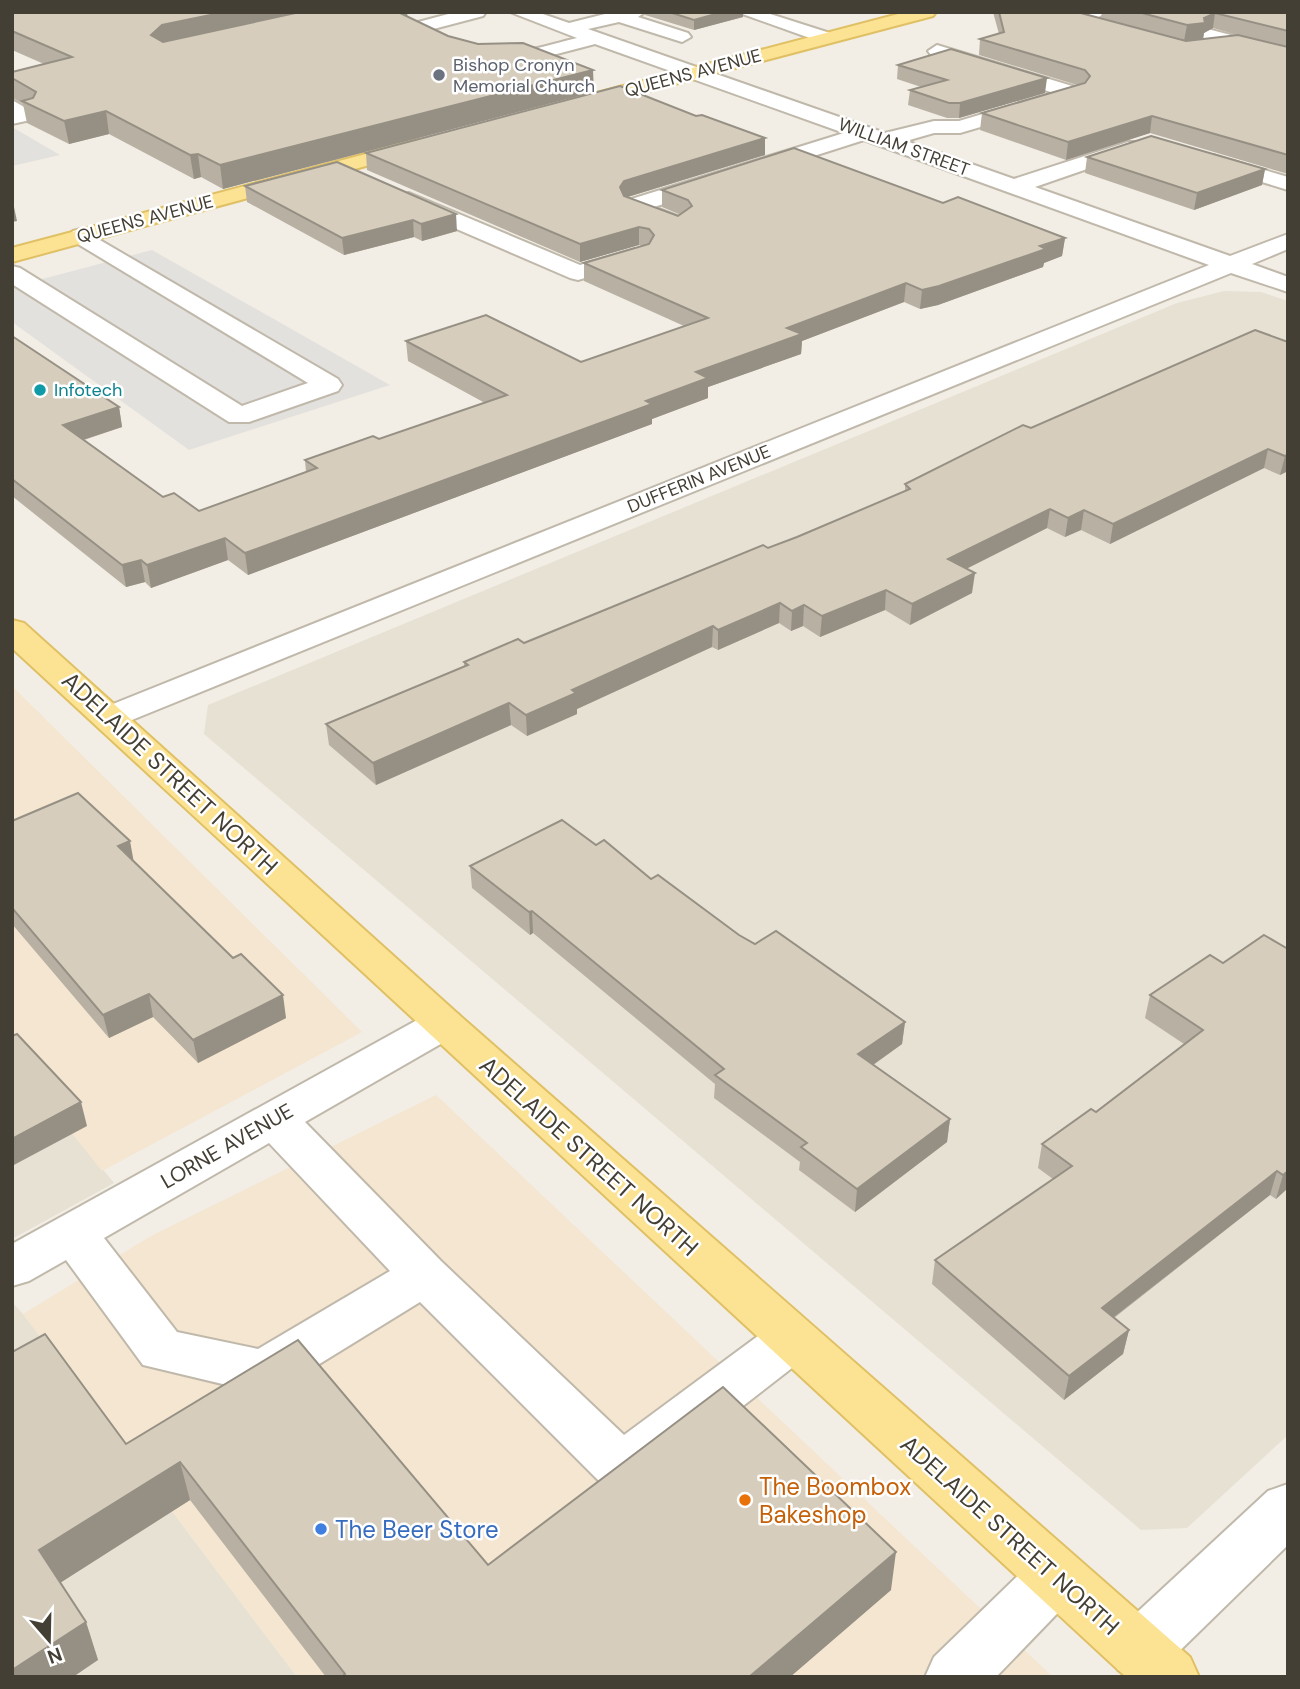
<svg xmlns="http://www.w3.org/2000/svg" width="1300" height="1689" font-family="'DM Sans',sans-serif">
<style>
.residential{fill:#e6e1d3}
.commercial{fill:#f4e6d0}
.parking{fill:#e3e1dd}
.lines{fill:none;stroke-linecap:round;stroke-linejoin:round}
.minor-casing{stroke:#c0b9ab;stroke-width:4}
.major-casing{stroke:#e0c064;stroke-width:4}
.minor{fill:#fff;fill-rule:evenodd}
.major{fill:#fce394;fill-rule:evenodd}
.wall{fill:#b8b0a3;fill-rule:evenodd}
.shaded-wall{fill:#969084}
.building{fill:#d6cdbd;stroke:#969084;stroke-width:2}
.worship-dot{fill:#6b7280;stroke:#fff;stroke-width:2.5}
.culture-dot{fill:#0f9aa8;stroke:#fff;stroke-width:2.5}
.food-dot{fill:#e8710a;stroke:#fff;stroke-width:2.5}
.shop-dot{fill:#3f7fe0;stroke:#fff;stroke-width:2.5}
.labels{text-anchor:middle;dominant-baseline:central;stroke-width:5;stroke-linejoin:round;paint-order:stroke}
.far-worship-label{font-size:18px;fill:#5b616d;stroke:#fff;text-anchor:start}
.far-street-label{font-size:18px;fill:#443f35;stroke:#fff}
.far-culture-label{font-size:18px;fill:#0d838f;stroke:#fff;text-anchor:start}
.street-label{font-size:21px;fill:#443f35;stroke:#fff}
.near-street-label{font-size:24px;fill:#443f35;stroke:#fff}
.near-food-label{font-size:24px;fill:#c56008;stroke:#fff;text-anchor:start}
.near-shop-label{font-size:24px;fill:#366cbe;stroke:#fff;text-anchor:start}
</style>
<rect width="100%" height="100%" fill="#f2eee5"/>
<g class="residential">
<polygon points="1224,291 1261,292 1288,301 1288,1435 1187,1528 1141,1530 204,734 208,705 1177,303"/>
<polygon points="12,1059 114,1183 12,1239"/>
<polygon points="12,1302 23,1314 297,1677 12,1677"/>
</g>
<g class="commercial">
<polygon points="12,686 362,1032 102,1171 12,1059"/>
<polygon points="436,1095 1053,1677 297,1677 23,1314 151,1236"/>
</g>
<g class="parking">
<polygon points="12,127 60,155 12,166"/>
<polygon points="152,250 390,385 189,450 12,322 12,287"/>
</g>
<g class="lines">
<defs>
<g id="minor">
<path d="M456,12h30l-3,4 -57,15c15,7 30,16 46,20 35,8 72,-5 105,-13l-67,-26h27l32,11 44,-11h32l-7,5 50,16 3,4 -9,5 -63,-20 -31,7 297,104 49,-12h25l95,-28 -123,-38 -3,-4 9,-6 145,44 3,4 -3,4 -122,36h-26l-28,8 108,38 114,-37h14l3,4 -3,4 -107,37 195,69 58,-22v15l-36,15 36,13v15l-57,-19 -1109,451 -12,4 -12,-4 -6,-7 6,-7 1111,-445 -345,-125 -210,67 26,10 3,5 -3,5h-16l-39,-16 -3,-5 3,-5 219,-68 -249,-89 -65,17 -51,2 -29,-8 -50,-25 3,-4z"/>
<polygon points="737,12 764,12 833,34 836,38 833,42 821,42"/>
<polygon points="1081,12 1107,12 1095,19 1119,26 1122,30 1113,35 1071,24 1068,20"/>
<polygon points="1154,15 1288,50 1288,61 1148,24 1145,20"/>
<polygon points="12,100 38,115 35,119 12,124"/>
<polygon points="1213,155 1288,177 1288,190 1206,165 1202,161 1206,157"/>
<polygon points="409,193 580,265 635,249 643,251 647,256 643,261 578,280 570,278 401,205 398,200 401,195"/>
<polygon points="81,229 338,379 342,385 338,391 249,422 229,422 12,284 12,266 20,268 242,406 308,383 73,241 69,236 73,231"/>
<path d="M443,1009l15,5 7,10 -7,10 -153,88 136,139 183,174 150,-111 18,-6 18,6 8,15 -8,15 -169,131 -19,7 -19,-7 -183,-183 -138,85 -18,7 -121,-29 -77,-105 -37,21 -17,5v-42l416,-230zM269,1143l121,128 -132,78 -81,-17 -73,-94z"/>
<polygon points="1288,1484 1288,1545 1160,1670 1142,1677 1118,1670 1110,1650 1118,1630 1268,1491"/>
<polygon points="1056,1550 1076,1558 1085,1576 1076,1594 996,1677 925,1677 934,1657 1036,1558"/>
</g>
<g id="major">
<polygon points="906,12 936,12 933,16 584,108 577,110 567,104 570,100"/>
<polygon points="418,140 428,146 425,150 12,262 12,248"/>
<polygon points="12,620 24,623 458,1014 1190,1657 1199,1677 1126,1677 12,648"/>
</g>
</defs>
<use href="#minor" class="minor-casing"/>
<use href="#major" class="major-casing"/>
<use href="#minor" class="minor"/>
<use href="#major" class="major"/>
</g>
<g class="wall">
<polygon points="12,12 408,17 448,36 594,92 223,189 201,177 194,179 109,134 69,144 27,123 23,104 13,98 12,98 12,72 44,64 12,50"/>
<polygon points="645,12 743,12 743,17 694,30 645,15"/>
<path d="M993,12h84l24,6 1,-6h186v162l-138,-41 -84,27 -86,-30 2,-17 95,-28 -98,-30 1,-16 19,-5zM1213,28l24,7 -34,4 1,-6z"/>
<polygon points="898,65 1045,93 959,118 947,118 908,105 910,90 921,87 897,79"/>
<polygon points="366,153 765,155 628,197 678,216 681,215 662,207 662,190 943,203 1065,238 1062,256 1044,263 1043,267 938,305 920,309 904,302 802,341 801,354 708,387 708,398 652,419 652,424 248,575 228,560 151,588 145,582 126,587 12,496 12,336 119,407 122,427 84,440 163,497 199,511 306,472 305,460 379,439 485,403 408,361 406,341 581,362 684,326 584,281 584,263 642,246 639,245 580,262 367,170"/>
<polygon points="1087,157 1265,169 1262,185 1194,210 1085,173"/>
<polygon points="337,162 457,231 422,241 414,237 344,255 247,202 245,186"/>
<polygon points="1288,342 1288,471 1280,475 1264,468 1110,544 1081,530 1065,537 1047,528 966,569 972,593 910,625 885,610 820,637 803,626 791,631 779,623 718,650 712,647 577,709 577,714 527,736 511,725 376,785 329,745 326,724 464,666 464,662 524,643 797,537 905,491 905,484 1031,428"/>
<polygon points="12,821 134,861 286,1018 198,1063 153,1017 109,1038 12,924"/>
<polygon points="596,845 651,879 739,935 905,1022 902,1044 873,1065 950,1119 947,1142 855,1212 799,1170 800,1162 714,1098 715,1084 533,933 530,935 472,888 470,866"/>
<polygon points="1288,949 1288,1188 1276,1199 1270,1195 1114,1318 1129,1330 1123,1354 1064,1400 932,1284 935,1260 1053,1179 1038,1168 1042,1144 1096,1112 1184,1044 1145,1018 1150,995 1223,963"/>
<polygon points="126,1444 488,1565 891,1590 790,1677 326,1677 190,1500 60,1583 86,1622 98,1660 12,1677"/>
</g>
<g class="shaded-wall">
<polygon points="225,12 322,12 165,46 151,35 162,25"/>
<polygon points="397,12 407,12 408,22"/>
<polygon points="723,12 743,12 743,17 694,30 694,20"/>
<polygon points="1215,13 1213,28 1204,33 1203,39 1184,41 1187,25"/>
<polygon points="593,70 594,92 223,189 220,165"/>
<polygon points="1047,78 1045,93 959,118 960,103"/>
<polygon points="106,111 109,134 69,144 64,121"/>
<polygon points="1152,116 1150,133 1066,160 1068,142"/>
<polygon points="765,138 765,155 624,198 620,187 624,181"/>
<polygon points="198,154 201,177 194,179 190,155"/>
<polygon points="1265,169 1262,185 1194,210 1197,193"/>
<polygon points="14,207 17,221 12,222 12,208"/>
<polygon points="456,214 457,231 422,241 421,224"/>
<polygon points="413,220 414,237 344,255 342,238"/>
<polygon points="639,227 639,245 580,262 580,244"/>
<polygon points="1065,238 1062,256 1044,263 1043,267 938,305 920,309 922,290"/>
<polygon points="906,283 904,302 802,341 801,354 708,387 708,398 652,419 652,424 248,575 245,553 646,401 696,372 787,328"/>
<polygon points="119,407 122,427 67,445 63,425"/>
<polygon points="1268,449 1264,468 1110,544 1113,524"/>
<polygon points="1288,454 1288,471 1280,475 1285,456"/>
<polygon points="1050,509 1047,528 946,579 948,559"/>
<polygon points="1084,510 1081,530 1065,537 1068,518"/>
<polygon points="225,538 228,560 151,588 147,565"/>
<polygon points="141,560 145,582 126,587 122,565"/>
<polygon points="975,573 972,593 910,625 912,604"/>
<polygon points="886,590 885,610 820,637 822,616"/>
<polygon points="780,603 779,623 718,650 718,630"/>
<polygon points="804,605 803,626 791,631 792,611"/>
<polygon points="713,626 712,647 577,709 577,714 527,736 526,715 572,690"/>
<polygon points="509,703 511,725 376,785 373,763"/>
<polygon points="130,841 134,863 118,846"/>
<polygon points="532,911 533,933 530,935 529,912"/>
<polygon points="149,994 153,1017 109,1038 103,1015"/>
<polygon points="283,995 286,1018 198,1063 193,1040"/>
<polygon points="905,1022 902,1044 856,1077 858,1054"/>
<polygon points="81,1102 87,1126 12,1166 12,1139"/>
<polygon points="950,1119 947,1142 855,1212 857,1189"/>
<polygon points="1277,1171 1270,1195 1096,1331 1102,1308"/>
<polygon points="1288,1171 1288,1188 1276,1199 1283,1175"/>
<polygon points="1129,1330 1123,1354 1064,1400 1069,1376"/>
<polygon points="180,1462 190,1500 52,1588 39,1550"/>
<polygon points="896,1552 891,1590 790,1677 749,1677"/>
<polygon points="86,1622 98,1660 73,1677 12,1677 12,1670"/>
</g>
<g class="building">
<polygon points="12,12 225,12 162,25 151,35 163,42 300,12 398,12 448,36 478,44 523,43 593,70 220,165 198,154 190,155 106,111 64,121 22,101 33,98 36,92 12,78 12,72 72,57 12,31"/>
<polygon points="669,12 723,12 694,20"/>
<polygon points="999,12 1077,12 1186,41 1238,35 1288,47 1288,155 1152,116 1068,142 982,113 1085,83 1090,76 1085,70 980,39 1004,32"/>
<polygon points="1138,12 1288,12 1288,31 1215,13 1204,18 1205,23 1187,25"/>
<polygon points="951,49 1047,78 960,103 949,103 910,90 947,80 898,65"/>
<polygon points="620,86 696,116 702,115 765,138 624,181 620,187 624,196 678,216 692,206 688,200 662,190 794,148 943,203 958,197 1065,238 1040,246 1046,249 939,286 922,290 906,283 787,328 802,334 696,372 708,378 646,401 652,404 245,553 225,538 147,565 141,560 122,565 12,479 12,336 119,407 63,425 163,497 174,493 199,511 317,468 305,460 373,436 379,439 507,395 406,341 486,315 581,362 708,318 584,263 649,244 654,235 649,229 639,227 580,244 366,153"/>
<polygon points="1151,136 1265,169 1197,193 1087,157"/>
<polygon points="337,162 456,214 421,224 413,220 342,238 245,186"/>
<polygon points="1255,330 1288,342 1288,454 1285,456 1268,449 1113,524 1084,510 1068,518 1050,509 948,559 975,573 912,604 886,590 822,616 804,605 792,611 780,603 718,630 713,626 572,690 576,693 526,715 509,703 373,763 326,724 468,665 464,662 518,639 524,643 763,545 768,548 797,537 910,489 905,484 1023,425 1031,428"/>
<polygon points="78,793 130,841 118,846 233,958 241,954 283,995 193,1040 149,994 103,1015 12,908 12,821"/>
<polygon points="562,820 596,845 604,840 651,879 658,875 739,935 755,944 776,931 905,1022 858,1054 950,1119 857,1189 801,1147 807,1143 715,1075 724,1069 532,911 529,912 470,866"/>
<polygon points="1264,935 1288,949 1288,1171 1283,1175 1277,1171 1102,1308 1129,1330 1069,1376 935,1260 1072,1166 1042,1144 1091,1109 1096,1112 1203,1030 1150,995 1210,955 1223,963"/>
<polygon points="17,1034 81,1102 12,1139 12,1036"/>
<polygon points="45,1334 126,1444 298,1340 488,1565 723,1387 896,1552 749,1677 342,1677 345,1674 180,1462 39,1550 86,1622 12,1670 12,1352"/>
</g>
<circle class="worship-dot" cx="439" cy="75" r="7"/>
<circle class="culture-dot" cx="40" cy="390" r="7"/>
<circle class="food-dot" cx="745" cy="1500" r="7"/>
<circle class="shop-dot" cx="321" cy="1529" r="7"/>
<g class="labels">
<g class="far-worship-label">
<text x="453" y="65">Bishop Cronyn<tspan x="453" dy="21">Memorial Church</tspan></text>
</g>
<g class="far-street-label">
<text transform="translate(693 73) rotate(-15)">QUEENS AVENUE</text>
<text transform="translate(904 147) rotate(20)">WILLIAM STREET</text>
<text transform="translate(145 219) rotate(-15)">QUEENS AVENUE</text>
<text transform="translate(699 479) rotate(-22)">DUFFERIN AVENUE</text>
</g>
<g class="far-culture-label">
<text x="54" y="390">Infotech</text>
</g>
<g class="street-label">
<text transform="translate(227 1146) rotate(-30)">LORNE AVENUE</text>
</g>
<g class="near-street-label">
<text transform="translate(170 773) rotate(43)">ADELAIDE STREET NORTH</text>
<text transform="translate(589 1156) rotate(42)">ADELAIDE STREET NORTH</text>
<text transform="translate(1010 1535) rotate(42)">ADELAIDE STREET NORTH</text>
</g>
<g class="near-food-label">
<text x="759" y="1486">The Boombox<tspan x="759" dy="28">Bakeshop</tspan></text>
</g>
<g class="near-shop-label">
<text x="335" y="1529">The Beer Store</text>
</g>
</g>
<rect width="1300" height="1689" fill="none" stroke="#443f35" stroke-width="28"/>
<g transform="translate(49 1640) rotate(160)" stroke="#ffffff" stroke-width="5" paint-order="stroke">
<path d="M0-5L12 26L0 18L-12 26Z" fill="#443f35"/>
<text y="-10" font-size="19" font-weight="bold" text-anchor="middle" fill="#443f35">N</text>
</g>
</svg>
